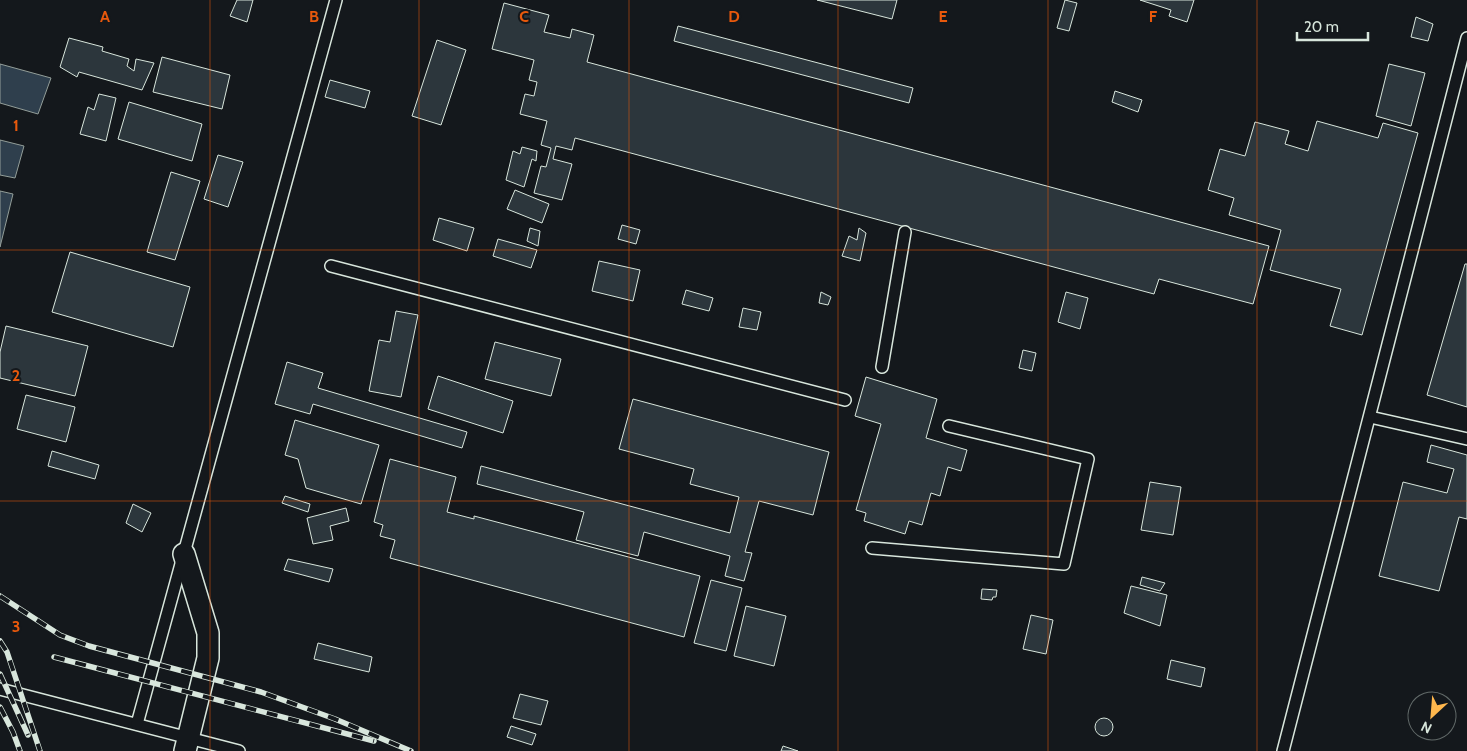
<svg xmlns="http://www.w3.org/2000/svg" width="1467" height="751" font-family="Cabin,sans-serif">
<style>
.water{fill:#2f3f4d;stroke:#939e99}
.building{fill:#2c363c;stroke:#d8e6dc}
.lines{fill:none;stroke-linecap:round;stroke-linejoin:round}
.lane-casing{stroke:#d8e6dc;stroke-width:14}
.street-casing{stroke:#d8e6dc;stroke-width:24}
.lane{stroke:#14181c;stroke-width:11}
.street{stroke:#14181c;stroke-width:21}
.rail-casing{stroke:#d8e6dc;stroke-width:5.5}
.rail{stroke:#14181c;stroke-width:4;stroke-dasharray:11;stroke-linecap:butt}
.grid{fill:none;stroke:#e8590c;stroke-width:1;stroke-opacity:0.55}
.grid-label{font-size:16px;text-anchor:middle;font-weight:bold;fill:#e8590c;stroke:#14181c;stroke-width:4;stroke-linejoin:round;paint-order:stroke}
</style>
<rect width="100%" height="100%" fill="#14181c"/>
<g class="water">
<polygon points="0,64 51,78 38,114 0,103"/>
<polygon points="0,140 24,146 15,178 0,175"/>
<polygon points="0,191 13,194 0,247"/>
</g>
<g class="building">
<polygon points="237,0 253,0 247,22 230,16"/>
<polygon points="817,0 897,0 892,19"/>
<polygon points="1065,0 1077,3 1069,31 1057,28"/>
<polygon points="1140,0 1194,0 1187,22 1169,16 1171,10"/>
<polygon points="504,3 549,15 544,32 570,38 572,29 594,35 587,62 1269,246 1253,304 1159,279 1154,294 575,138 572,150 556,146 553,159 572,164 562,200 534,193 541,166 546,167 551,148 541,145 547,121 520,114 525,94 534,96 537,82 529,80 534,60 492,49"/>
<polygon points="1416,17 1433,24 1428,41 1411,37"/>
<polygon points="678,26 913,88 909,103 674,41"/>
<polygon points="69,38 103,47 102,51 129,59 127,66 134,71 136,59 154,63 142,90 79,72 77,77 60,67"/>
<polygon points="437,40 466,50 441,125 412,116"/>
<polygon points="162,57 230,75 222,109 153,92"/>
<polygon points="1389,64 1425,73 1411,126 1376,116"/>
<polygon points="330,80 370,91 365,108 325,97"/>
<polygon points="1115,91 1142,100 1138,112 1112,102"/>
<polygon points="99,94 116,98 106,141 80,134 88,107 94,110"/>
<polygon points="129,102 202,124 192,161 118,139"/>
<polygon points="1317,121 1378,138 1383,123 1418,133 1362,335 1330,326 1341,289 1270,270 1281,230 1229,215 1234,198 1208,190 1220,149 1245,156 1255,122 1289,131 1285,144 1308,151"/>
<polygon points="522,147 537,151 536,161 532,159 524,187 506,180 513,151 520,154"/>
<polygon points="218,155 243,162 228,207 204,199"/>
<polygon points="171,172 200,181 175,260 147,252"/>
<polygon points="515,190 549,204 542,223 507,209"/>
<polygon points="439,218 474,228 467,251 433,240"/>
<polygon points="622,225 640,230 636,244 618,239"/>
<polygon points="530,228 540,231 538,246 527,241"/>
<polygon points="859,228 866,233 860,261 842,256 849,236 857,240"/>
<polygon points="498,239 537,250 531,268 493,256"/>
<polygon points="70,252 190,287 173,347 52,312"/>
<polygon points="599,261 640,270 633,301 592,291"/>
<polygon points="1465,264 1467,264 1467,407 1427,395"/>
<polygon points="686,290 713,298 709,311 682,304"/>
<polygon points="821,292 831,297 828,305 819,303"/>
<polygon points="1066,292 1088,298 1080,329 1058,322"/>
<polygon points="743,308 761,312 757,330 739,327"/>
<polygon points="396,311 418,315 401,397 369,391 379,340 390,342"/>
<polygon points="6,326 88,346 75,396 0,378 0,352"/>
<polygon points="495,342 561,359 551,396 485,379"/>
<polygon points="1023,350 1036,353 1032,371 1019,368"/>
<polygon points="287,362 323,373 318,388 467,432 462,448 313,404 310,414 275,404"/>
<polygon points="438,376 513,401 503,433 428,409"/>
<polygon points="866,377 937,399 926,438 967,450 961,471 948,467 940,496 931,493 922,525 909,521 905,534 864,521 866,513 856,510 881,424 855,416"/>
<polygon points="26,395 75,407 66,442 17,429"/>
<polygon points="633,399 829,452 813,515 759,501 745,552 752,553 744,581 725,576 730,556 644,532 638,556 576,540 584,512 477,484 481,466 730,533 739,497 690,484 694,469 619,449"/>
<polygon points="295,420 379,445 361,504 306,488 298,459 285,455"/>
<polygon points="1431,445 1467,455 1467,519 1459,517 1439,591 1379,576 1403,482 1447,493 1454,469 1427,462"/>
<polygon points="52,451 99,465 95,479 48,466"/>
<polygon points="390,459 456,477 447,512 474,519 474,516 700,576 684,637 390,558 395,540 380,536 383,525 374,522"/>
<polygon points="1150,482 1181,487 1173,535 1141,530"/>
<polygon points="285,496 310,504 308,512 282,503"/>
<polygon points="133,504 151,513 142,532 126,523"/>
<polygon points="346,508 349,521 330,526 333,540 313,544 307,518"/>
<polygon points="288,559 333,569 329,582 284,570"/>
<polygon points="1142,577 1165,583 1160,591 1140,585"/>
<polygon points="711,580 742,588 726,651 694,643"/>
<polygon points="1131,586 1167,595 1160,626 1124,613"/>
<polygon points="982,589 997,590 996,597 993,597 992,600 981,599"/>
<polygon points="746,606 786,616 774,666 734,656"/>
<polygon points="1031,615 1053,620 1046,654 1023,649"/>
<polygon points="318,643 372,657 369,672 314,659"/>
<polygon points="1171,660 1205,668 1201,687 1167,679"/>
<polygon points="520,694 548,701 541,725 513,718"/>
<circle cx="1104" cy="727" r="9"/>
<polygon points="511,726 536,734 532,745 507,737"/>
<polygon points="783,746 798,751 781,751"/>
</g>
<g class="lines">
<defs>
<g id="lane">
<polyline points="331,266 845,400"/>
<polyline points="882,367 905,232"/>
<polyline points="1370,417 1467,439"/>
<polyline points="872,548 1064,564 1088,459 949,426"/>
<polyline points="0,689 239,751"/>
<polyline points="137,724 336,0"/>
<polyline points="1283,751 1467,38"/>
</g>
<polyline id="street" points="184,554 208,633 208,658 185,751"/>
</defs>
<use href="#lane" class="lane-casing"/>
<use href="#street" class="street-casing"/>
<use href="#lane" class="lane"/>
<use href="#street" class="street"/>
<defs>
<g id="rail">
<polyline points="0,596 60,635 89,646 261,692 335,719 411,751"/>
<polyline points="0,641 7,652 40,751"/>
<polyline points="54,657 374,741"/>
<polyline points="0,674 28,735"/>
<polyline points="0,707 13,732 20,751"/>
</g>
</defs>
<use href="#rail" class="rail-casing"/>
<use href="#rail" class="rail"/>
</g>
<path class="grid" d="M210,0v751M419,0v751M629,0v751M838,0v751M1048,0v751M1257,0v751M0,250h1467M0,501h1467"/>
<g class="grid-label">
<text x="105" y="22">A</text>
<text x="314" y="22">B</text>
<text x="524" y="22">C</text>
<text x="734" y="22">D</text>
<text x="943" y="22">E</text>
<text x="1153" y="22">F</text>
<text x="16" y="131">1</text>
<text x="16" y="381">2</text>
<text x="16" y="632">3</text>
</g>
<g transform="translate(1432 716) rotate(206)"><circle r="24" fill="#14181c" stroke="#626a69"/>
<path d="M0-4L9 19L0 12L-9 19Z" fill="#ffb74d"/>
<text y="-8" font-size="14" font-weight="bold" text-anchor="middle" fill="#d8e6dc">N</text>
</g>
<path d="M1297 32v8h71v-8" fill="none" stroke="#d8e6dc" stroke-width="2.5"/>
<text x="1304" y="32" font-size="15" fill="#d8e6dc" stroke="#14181c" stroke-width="4" paint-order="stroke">20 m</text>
</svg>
